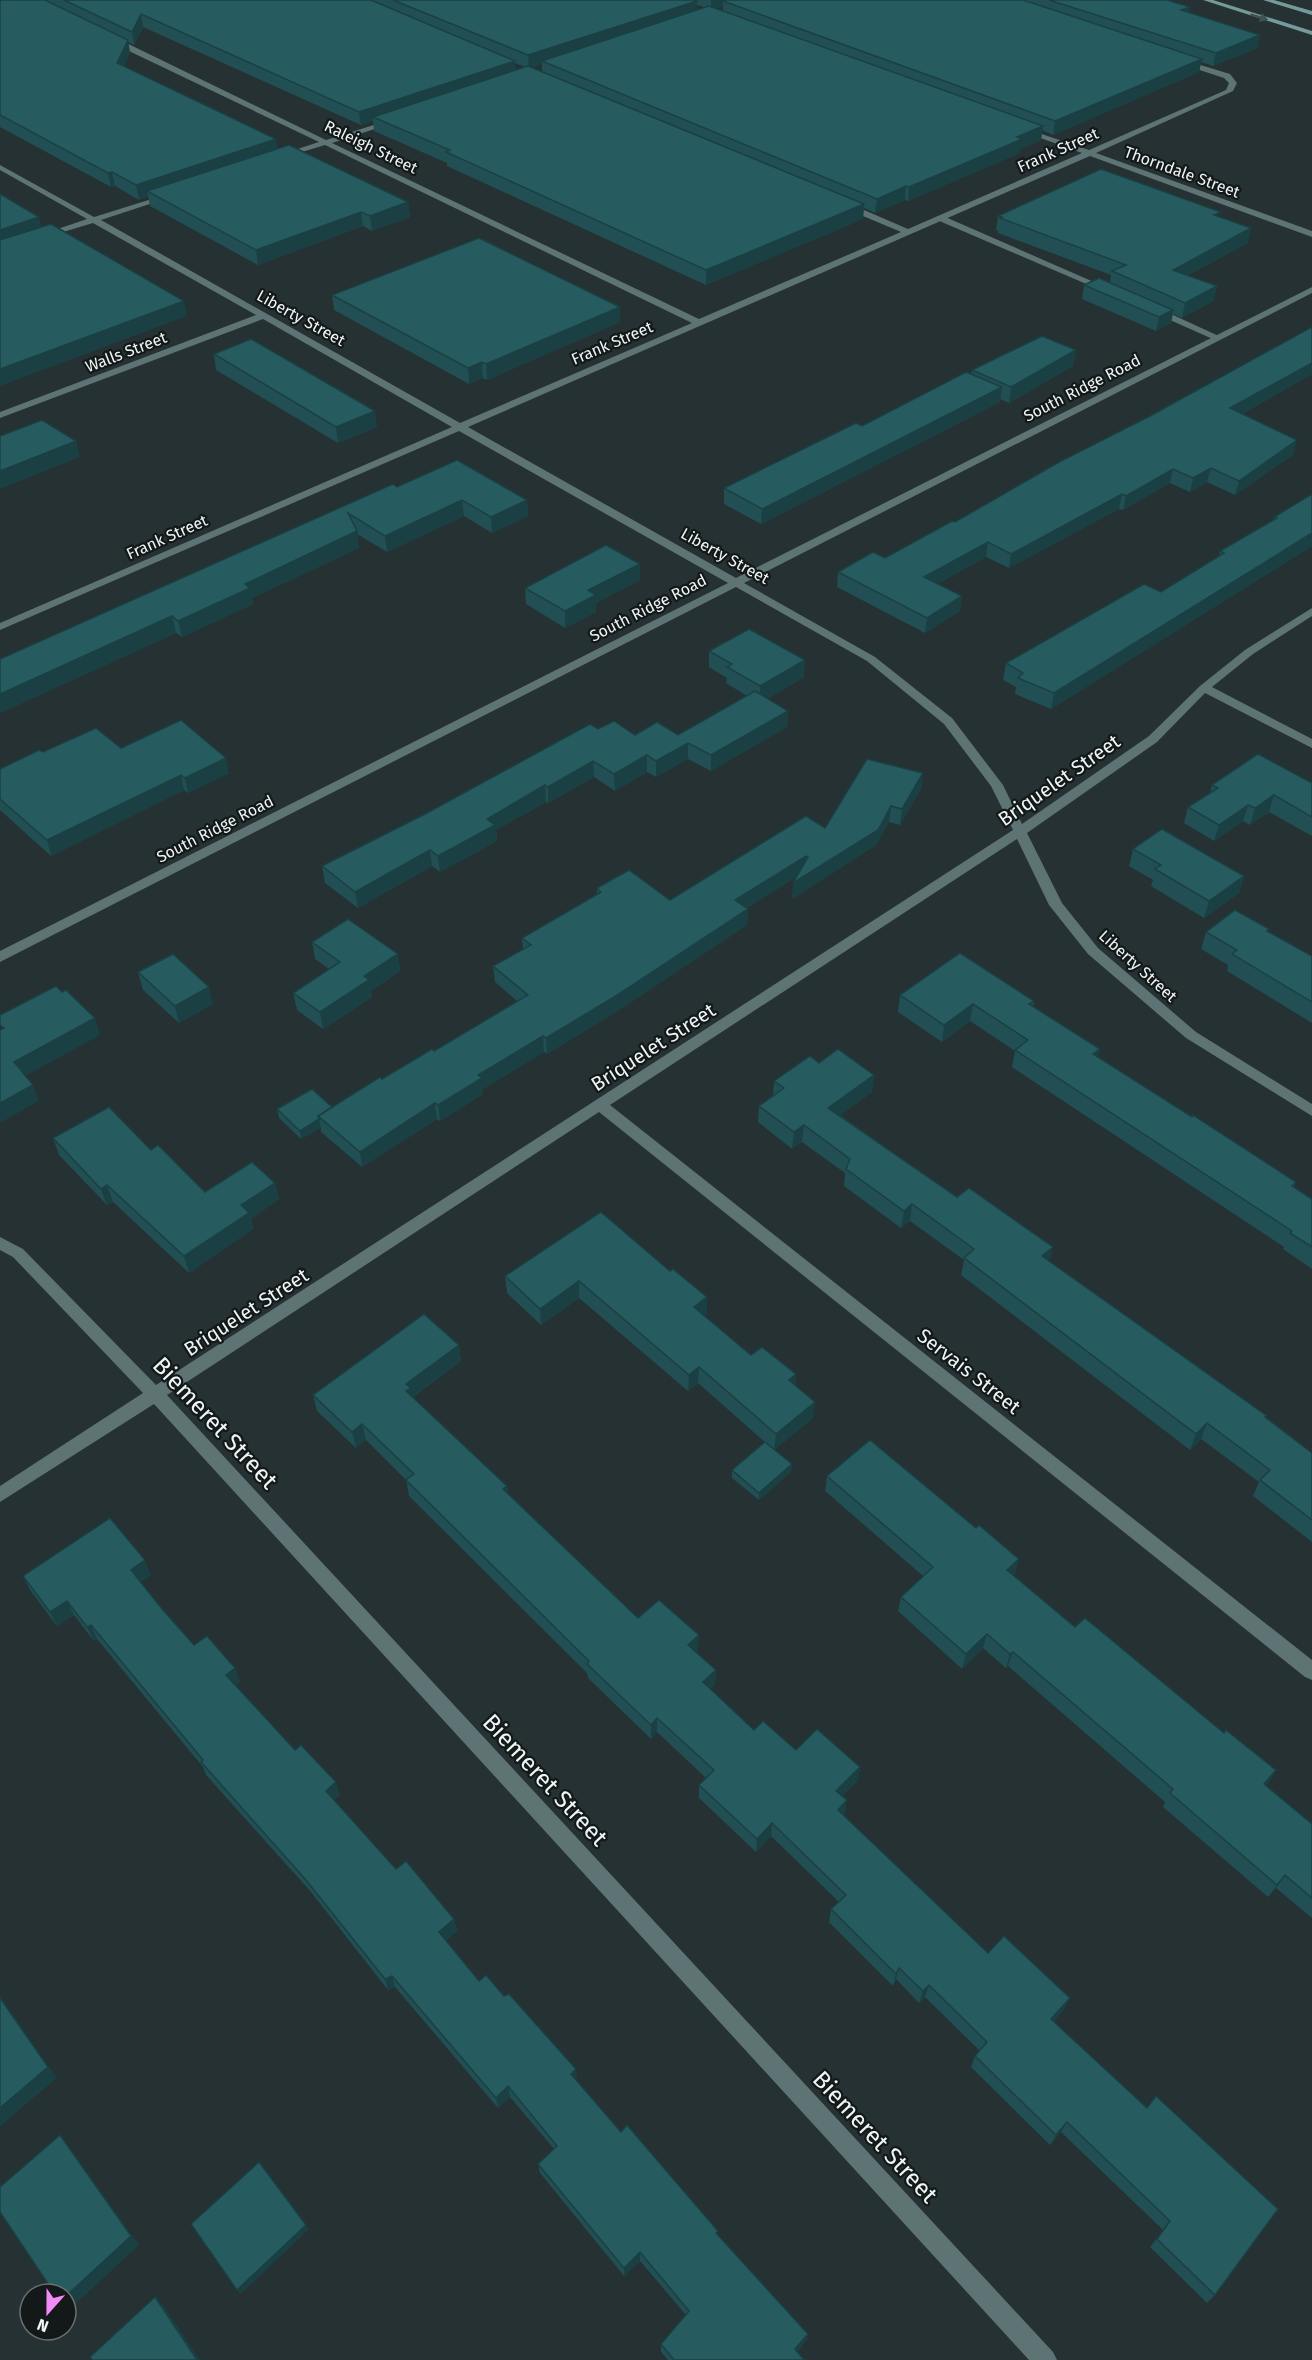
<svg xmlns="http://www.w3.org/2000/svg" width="1312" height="2360" font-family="'Fira Sans',sans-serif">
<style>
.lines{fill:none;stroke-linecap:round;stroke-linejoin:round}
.lane{fill:#5d7374;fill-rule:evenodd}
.street{fill:#5d7374;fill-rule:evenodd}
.secondary{fill:#76999c;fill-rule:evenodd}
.wall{fill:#214f53;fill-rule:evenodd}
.shaded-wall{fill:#1b4043}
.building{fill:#265c60;stroke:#1b4043;stroke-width:1.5}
.oneway{fill:#405253}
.labels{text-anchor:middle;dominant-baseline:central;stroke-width:4.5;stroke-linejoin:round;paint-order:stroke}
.far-street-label{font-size:16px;fill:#eef5f6;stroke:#131818}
.street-label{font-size:20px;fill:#eef5f6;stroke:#131818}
.near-street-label{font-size:24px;fill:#eef5f6;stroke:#131818}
</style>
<rect width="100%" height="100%" fill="#253132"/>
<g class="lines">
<g class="lane">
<polygon points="937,216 943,216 1112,290 1105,292 937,220"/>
<polygon points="1152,308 1158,308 1223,338 1215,340 1152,312"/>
</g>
<polygon class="street" points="108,37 114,37 326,140 396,118 396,122 332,143 699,319 901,232 844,208 844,204 850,204 908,229 1082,153 1021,131 1021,127 1089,150 1226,90 1229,83 1224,78 1178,63 1181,59 1230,74 1237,83 1233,91 1096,153 1312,231 1312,237 1090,156 468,427 736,578 1312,287 1312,293 744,583 875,657 952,718 1003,785 1022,824 1149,736 1200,686 1245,650 1312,608 1312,616 1253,654 1212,687 1312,739 1312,748 1205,693 1157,742 1027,833 1062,903 1098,948 1196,1032 1312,1104 1312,1116 1186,1038 1088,954 1049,905 1017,839 610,1105 1312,1660 1312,1680 1305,1677 599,1112 167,1395 1053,2352 1057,2360 1029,2360 154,1404 0,1502 0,1486 143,1393 13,1257 0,1250 0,1237 23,1249 156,1385 1013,830 991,786 944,724 867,661 736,587 0,962 0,951 728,583 459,431 0,630 0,623 452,427 263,319 0,418 0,412 256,315 93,223 40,239 40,235 87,219 0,170 0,165 94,217 171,193 171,197 101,220 460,423 692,323 325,145 279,159 279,155 319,142 108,41"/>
<g class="secondary">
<polygon points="1203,0 1213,0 1312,31 1312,35"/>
<polygon points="1263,0 1274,0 1312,11 1312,15"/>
</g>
</g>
<g class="wall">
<path d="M0,0h1167l22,13 69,35 -45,18 -12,-4 -2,10 -146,63 -11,-5 -1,10 -21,9v4l-112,48 -3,-1 -30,13 -11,-5 -1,11 -157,66 -259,-119v-3l-73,-32 -1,-10 -12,4 -218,-98 -9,18 -6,-3 2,11 -6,13 154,82 130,54 2,15 -38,14 -9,-5 -105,39 -108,-59 -2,-10 -9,4 -24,-14 -4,1 -111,-60zM697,5l7,2 -7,3zM723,6v4l-8,-2zM515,63l10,4 -10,3zM542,64v8l-10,-4z"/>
<polygon points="998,216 1219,217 1248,243 1188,275 1217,286 1213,301 1182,318 1173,314 1171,323 1156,331 1082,299 1084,285 1110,283 1111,275 998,233 998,231 996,230"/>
<polygon points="332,295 620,307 620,322 487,380 483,378 469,384 334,310"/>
<polygon points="1312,327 1312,374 1242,414 1293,455 1235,495 1207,482 1190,492 1170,483 1123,510 1119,509 1009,568 986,557 937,584 962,596 960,611 925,633 837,587 838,572 885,558 955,522 1150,416"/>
<polygon points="1076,350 1073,366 1009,403 1000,399 1000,402 761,524 724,504 724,488 862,426 971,374 972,370"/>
<polygon points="214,354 377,427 338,443 216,370"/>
<polygon points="397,487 527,500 528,516 492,533 464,516 387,552 357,534 359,548 252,598 253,604 182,637 176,633 0,713 0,659"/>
<polygon points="1312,494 1312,546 1051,709 1015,694 1016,687 1003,680 1006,663 1161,592 1219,556 1220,551 1273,520 1274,517"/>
<polygon points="640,580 596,603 596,612 565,628 526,604 525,588"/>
<polygon points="709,651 804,677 767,699 788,711 787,727 711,771 688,759 656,777 647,772 615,791 594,777 548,803 546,802 496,830 497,841 440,872 432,866 358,908 325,883 322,866 598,729 635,735 678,735 747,696 726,683 727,678 709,667"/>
<polygon points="121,748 229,773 188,793 184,790 51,856 0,810 0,769 43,752"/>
<polygon points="923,773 921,789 900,825 889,822 876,845 792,899 796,877 747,908 748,909 747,925 619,1010 547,1054 544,1052 483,1089 483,1094 440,1121 437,1119 362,1167 321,1132 321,1128 301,1139 279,1118 277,1109 332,1107 434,1051 517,1001 495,982 493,966 523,950 522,938 597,894 597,888 670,900 825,828"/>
<polygon points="1312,783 1312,836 1269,812 1250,825 1243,821 1214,841 1184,823 1188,807 1210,793 1212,785"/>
<polygon points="1133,849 1244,876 1239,893 1204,918 1151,886 1153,880 1129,866"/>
<polygon points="1269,929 1268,931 1312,956 1312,1023 1227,971 1228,965 1201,949 1206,932"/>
<polygon points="312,942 398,954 400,971 371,991 372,997 323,1029 297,1010 293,993 329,969 315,959"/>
<polygon points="138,972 213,1004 179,1023 143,990"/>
<polygon points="900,995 1034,1001 1033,1007 1098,1058 1296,1182 1294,1187 1312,1199 1312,1269 1283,1249 1284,1247 1012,1067 1015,1051 970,1021 942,1042 898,1012"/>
<polygon points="819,1063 874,1075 872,1092 840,1115 1049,1262 1266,1418 1312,1453 1312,1542 1253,1496 1259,1482 1201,1439 1190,1450 961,1275 964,1260 910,1221 901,1228 844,1186 845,1173 802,1142 792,1149 758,1122 759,1106 773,1095 774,1081"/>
<polygon points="53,1138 151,1150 205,1192 275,1183 279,1199 251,1219 253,1229 189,1273 113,1202 107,1205 59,1155"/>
<polygon points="601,1212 707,1314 704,1316 751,1355 796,1374 795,1385 813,1418 774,1450 698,1383 688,1391 579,1298 541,1325 507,1293 505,1276"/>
<polygon points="459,1345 461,1361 413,1397 507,1486 508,1495 638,1618 698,1650 696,1652 716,1670 715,1684 710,1689 754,1730 796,1750 860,1767 858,1780 842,1796 845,1814 843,1815 988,1953 1070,1998 1064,2009 1054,2021 1215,2295 1207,2303 1150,2247 1163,2230 1061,2132 1050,2145 971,2067 975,2056 980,2051 925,1997 919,2003 896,1979 893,1986 829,1922 831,1909 839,1902 771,1836 756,1852 699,1798 699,1785 706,1778 657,1732 651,1739 588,1678 587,1673 409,1496 406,1480 366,1440 356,1448 317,1411 313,1395"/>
<polygon points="792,1464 791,1472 759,1500 732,1478 732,1470"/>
<polygon points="827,1476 1015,1574 1013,1575 1075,1627 1276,1770 1266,1786 1312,1824 1312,1918 1276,1888 1268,1897 1163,1807 1165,1802 1008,1666 1006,1668 983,1648 962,1669 898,1611 901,1597 923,1576 825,1491"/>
<polygon points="151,1575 140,1582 194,1645 235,1668 240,1682 235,1685 295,1750 340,1795 334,1800 396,1869 454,1919 457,1931 446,1940 479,1981 577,2079 576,2080 621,2132 717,2234 808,2334 806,2341 797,2352 804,2360 668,2360 661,2352 661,2344 686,2315 640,2261 624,2276 540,2173 538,2164 554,2149 510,2097 498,2108 395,1987 388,1990 311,1892 206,1775 203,1767 97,1639 94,1641 74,1615 57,1626 30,1590 23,1576"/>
</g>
<g class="shaded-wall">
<polygon points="711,0 744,0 723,1 723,6 711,9"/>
<polygon points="697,1 697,14 542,61 542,64 529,69 528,55"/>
<polygon points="1190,7 1188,20 1181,10"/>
<polygon points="141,14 143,27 134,45 132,32"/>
<polygon points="1260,35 1258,48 1213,66 1216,53"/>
<polygon points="128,40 130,53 120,76 117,63"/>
<polygon points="1202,59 1199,72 1053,135 1055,121"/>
<polygon points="515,61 516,74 373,117 373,121 361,125 359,112"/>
<polygon points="1043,126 1041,140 1020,149 1020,153 908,201 909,187 1017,137"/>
<polygon points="276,139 278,153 147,191 148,196 139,200 136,185"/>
<polygon points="112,172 115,186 111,187 108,173"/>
<polygon points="906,186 905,200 875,213 877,199"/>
<polygon points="408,202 410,217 372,231 370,216"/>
<polygon points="864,204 863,219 706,285 706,270"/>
<polygon points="361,212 363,226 258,265 256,250"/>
<polygon points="39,217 42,231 0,246 0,230"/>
<polygon points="1251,228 1248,243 1170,284 1173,270"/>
<polygon points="1217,286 1213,301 1182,318 1185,303"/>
<polygon points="184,301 187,316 0,386 0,369"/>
<polygon points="620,307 620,322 487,380 486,364"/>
<polygon points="1173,310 1171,323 1156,331 1159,317"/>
<polygon points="1076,350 1073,366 1009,403 1011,387"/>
<polygon points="482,362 483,378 469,384 468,368"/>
<polygon points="1312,363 1312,374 1227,422 1230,408"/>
<polygon points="1002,387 1000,402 761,524 762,509"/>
<polygon points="375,411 377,427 338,443 336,427"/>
<polygon points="1297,440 1293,455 1235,495 1239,481"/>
<polygon points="76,441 80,457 0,489 0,471"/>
<polygon points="1211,468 1207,482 1190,492 1193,478"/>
<polygon points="1173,469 1170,483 1123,510 1126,496"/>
<polygon points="1122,494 1119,509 1009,568 1011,554"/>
<polygon points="462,500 464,516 387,552 385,536"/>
<polygon points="527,500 528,516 492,533 491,517"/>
<polygon points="357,531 359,548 252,598 253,604 182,637 178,621 245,584"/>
<polygon points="1312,533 1312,546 1051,709 1054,693"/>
<polygon points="988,542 986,557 922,592 924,577"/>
<polygon points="640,564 640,580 596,603 596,612 565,628 565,611 588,590"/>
<polygon points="962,596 960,611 925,633 927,618"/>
<polygon points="172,616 176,633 0,713 0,694"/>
<polygon points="805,660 804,677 760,703 760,686"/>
<polygon points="788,711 787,727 711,771 711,755"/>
<polygon points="688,743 688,759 656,777 656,761"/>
<polygon points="647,755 647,772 615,791 614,774"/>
<polygon points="226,758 229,773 188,793 185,778"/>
<polygon points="593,761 594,777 548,803 548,787"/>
<polygon points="923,773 921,789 900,825 902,809"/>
<polygon points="181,775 184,790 51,856 47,840"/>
<polygon points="545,785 546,802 496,830 497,841 440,872 438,856 487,819"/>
<polygon points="1274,795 1269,812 1250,825 1255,808"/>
<polygon points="1248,805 1243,821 1214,841 1219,825"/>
<polygon points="891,806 889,822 876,845 792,899 793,883"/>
<polygon points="430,850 432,866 358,908 355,892"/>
<polygon points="806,856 805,871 735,916 735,900"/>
<polygon points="1244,876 1239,893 1204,918 1209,901"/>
<polygon points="748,909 747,925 619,1010 547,1054 546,1038"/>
<polygon points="398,954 400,971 371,991 372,997 323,1029 320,1012 364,976"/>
<polygon points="209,987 213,1004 179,1023 175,1006"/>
<polygon points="973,1004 970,1021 942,1042 944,1025"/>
<polygon points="95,1018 100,1035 20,1079 14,1062"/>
<polygon points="543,1036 544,1052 483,1089 483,1094 440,1121 438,1105 478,1075"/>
<polygon points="1100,1049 1096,1066 1093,1054"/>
<polygon points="874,1075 872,1092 827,1125 828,1108"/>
<polygon points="33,1085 39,1101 0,1123 0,1103"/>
<polygon points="435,1103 437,1119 362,1167 360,1152"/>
<polygon points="319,1119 321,1128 301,1139 300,1131"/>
<polygon points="804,1125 802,1142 792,1149 794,1132"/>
<polygon points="275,1183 279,1199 251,1219 253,1229 189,1273 184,1256 241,1205"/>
<polygon points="107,1185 113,1202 107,1205 101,1189"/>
<polygon points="912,1204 910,1221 901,1228 904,1211"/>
<polygon points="1053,1247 1049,1264 1042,1256"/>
<polygon points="579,1281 579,1298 541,1325 540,1309"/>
<polygon points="707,1297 707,1314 694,1324 694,1307"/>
<polygon points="459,1345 461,1361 412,1397 406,1391 406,1384"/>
<polygon points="699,1367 698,1383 688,1391 689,1375"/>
<polygon points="796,1374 794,1390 789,1380"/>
<polygon points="815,1402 813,1418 774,1450 776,1434"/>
<polygon points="1207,1423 1201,1439 1190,1450 1196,1434"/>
<polygon points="362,1424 366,1440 356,1448 352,1432"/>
<polygon points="792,1464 791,1472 759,1500 759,1493"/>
<polygon points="507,1486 509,1501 503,1489"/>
<polygon points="1019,1559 1015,1574 1003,1585 1007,1570"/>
<polygon points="145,1560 151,1575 137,1585 131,1570"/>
<polygon points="67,1601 74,1615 57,1626 50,1612"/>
<polygon points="91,1625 97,1639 94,1641 87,1627"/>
<polygon points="987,1634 983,1648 962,1669 966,1654"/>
<polygon points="699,1635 698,1650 688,1660 688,1645"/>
<polygon points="1013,1652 1008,1666 1006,1668 1010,1654"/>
<polygon points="235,1668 240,1682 231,1688 226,1675"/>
<polygon points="716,1670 715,1684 702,1696 703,1682"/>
<polygon points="657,1718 657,1732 651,1739 651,1725"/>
<polygon points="860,1767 858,1780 834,1805 836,1791"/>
<polygon points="1276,1770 1268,1784 1256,1798 1264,1784"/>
<polygon points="336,1782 340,1795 330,1804 326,1791"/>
<polygon points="847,1800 845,1814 836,1824 838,1810"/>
<polygon points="772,1823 771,1836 756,1852 757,1839"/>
<polygon points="1285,1875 1276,1888 1268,1897 1277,1885"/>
<polygon points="454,1919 457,1931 442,1944 439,1932"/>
<polygon points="899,1968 896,1979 893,1986 896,1974"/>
<polygon points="392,1976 395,1987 388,1990 385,1979"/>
<polygon points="929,1985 925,1997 919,2003 923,1991"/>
<polygon points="0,1996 57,2078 0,2126"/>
<polygon points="1070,1998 1064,2009 1046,2030 1051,2019"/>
<polygon points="576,2069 577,2079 572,2084 571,2074"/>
<polygon points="508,2086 510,2097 498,2108 496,2098"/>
<polygon points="1067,2122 1061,2132 1050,2145 1056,2135"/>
<polygon points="60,2135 68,2145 139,2245 69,2310 66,2307"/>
<polygon points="306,2225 308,2230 241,2294 237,2290"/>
<polygon points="640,2252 640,2261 624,2276 624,2268"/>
<polygon points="155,2297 163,2305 200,2360 197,2360"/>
<polygon points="808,2334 806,2341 793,2356 795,2349"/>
</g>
<g class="building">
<polygon points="0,0 45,0 128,40 117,63 276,139 136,185 112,172 108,173 0,115"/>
<polygon points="64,0 371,0 515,61 359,112 141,14 132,32"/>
<polygon points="393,0 694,0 697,1 528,55"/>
<polygon points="726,0 1023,0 1202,59 1055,121 723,1"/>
<polygon points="1049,0 1167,0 1190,7 1181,10 1260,35 1216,53"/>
<polygon points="709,6 1043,126 1017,137 1022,139 909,187 906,186 877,199 542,61"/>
<polygon points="528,66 864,204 706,270 446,152 450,150 373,117"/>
<polygon points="289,145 408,202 370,216 361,212 256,250 147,191"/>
<polygon points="1101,169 1221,212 1214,215 1251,228 1173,270 1217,286 1185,303 1112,271 1126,265 1000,218 1002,217 998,216"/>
<polygon points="0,194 39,217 0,230"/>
<polygon points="51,224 184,301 0,369 0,240"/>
<polygon points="479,238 620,307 486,364 482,362 468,368 332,295"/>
<polygon points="1099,278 1173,310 1159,317 1084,285"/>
<polygon points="1312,327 1312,363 1230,408 1297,440 1239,481 1211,468 1193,478 1173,469 1126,496 1122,494 1011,554 988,542 924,577 962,596 927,618 838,572 873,552 885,558 952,521 955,522 1061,461 1150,416"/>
<polygon points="1042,336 1076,350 1011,387 972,370"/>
<polygon points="251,339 375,411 336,427 214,354"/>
<polygon points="966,372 1002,387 762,509 724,488 856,423 862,426"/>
<polygon points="42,420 76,441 0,471 0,436"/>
<polygon points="457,460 527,500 491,517 462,500 385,536 348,513 357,531 245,584 250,588 178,621 172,616 0,694 0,659 393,484 397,487"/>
<polygon points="1312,494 1312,533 1054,693 1018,678 1023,673 1006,663 1144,584 1161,592 1224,553 1220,551 1277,518 1274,517"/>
<polygon points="606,545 640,564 588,590 596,595 565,611 525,588"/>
<polygon points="749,629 805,660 760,686 727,667 732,664 709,651"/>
<polygon points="755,691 788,711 711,755 688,743 656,761 647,755 614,774 593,761 548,787 545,785 487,819 495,825 438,856 430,850 355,892 322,866 427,813 590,724 598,729 614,721 635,735 657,722 678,735"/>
<polygon points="181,720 226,758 185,778 181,775 47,840 0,799 0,769 39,750 43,752 96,728 121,748"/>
<polygon points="1258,754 1312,783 1312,817 1274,795 1255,808 1248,805 1219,825 1188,807 1218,788 1212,785"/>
<polygon points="867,759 923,773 902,809 891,806 878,830 793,883 808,857 806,856 735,900 748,909 619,994 546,1038 543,1036 478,1075 482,1078 438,1105 435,1103 360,1152 318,1116 380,1077 382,1079 432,1049 434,1051 528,995 493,966 531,945 522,938 601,892 597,888 629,870 670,900 806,816 825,828"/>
<polygon points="1162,829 1244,876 1209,901 1155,869 1161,865 1133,849"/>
<polygon points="1235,910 1269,929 1267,931 1312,956 1312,1002 1232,954 1237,950 1206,932"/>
<polygon points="348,919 398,954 364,976 369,980 320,1012 293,993 340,962 312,942"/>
<polygon points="960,953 1034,1001 1029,1004 1100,1049 1093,1054 1192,1117 1193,1115 1296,1182 1292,1186 1312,1199 1312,1247 1290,1233 1292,1231 1015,1050 1028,1040 973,1004 944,1025 900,995"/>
<polygon points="173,954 209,987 175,1006 138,972"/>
<polygon points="56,986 62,992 66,990 95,1018 14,1062 33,1085 0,1103 0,1030 4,1028 0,1025 0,1015"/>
<polygon points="838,1049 874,1075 828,1108 957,1197 969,1188 1053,1247 1042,1256 1267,1416 1265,1417 1312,1453 1312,1520 1260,1480 1270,1470 1207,1423 1196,1434 964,1258 974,1249 912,1204 904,1211 846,1169 850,1159 804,1125 794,1132 759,1106 784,1088 774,1081 810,1056 819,1063"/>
<polygon points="312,1089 332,1107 318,1116 319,1119 300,1131 277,1109"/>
<polygon points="109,1107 151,1150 158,1145 205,1192 252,1162 275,1183 241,1205 249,1213 184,1256 107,1185 101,1189 53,1138"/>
<polygon points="601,1212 670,1271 673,1269 707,1297 694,1307 751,1355 762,1347 796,1374 789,1380 815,1402 776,1434 699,1367 689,1375 579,1281 540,1309 505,1276"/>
<polygon points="424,1314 459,1345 406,1384 411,1388 406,1391 507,1486 503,1489 638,1618 659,1600 699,1635 688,1645 716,1670 703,1682 754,1730 763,1721 796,1750 817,1729 860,1767 836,1791 847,1800 838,1810 988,1953 1004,1936 1070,1998 1051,2019 1147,2108 1156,2096 1278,2209 1215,2295 1157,2239 1170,2221 1067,2122 1056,2135 975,2056 987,2042 929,1985 923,1991 899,1968 896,1974 831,1909 846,1895 772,1823 757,1839 699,1785 714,1770 657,1718 651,1725 587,1664 589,1661 406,1480 414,1474 362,1424 352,1432 313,1395"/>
<polygon points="870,1440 976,1528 979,1525 1019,1559 1007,1570 1075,1627 1085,1618 1224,1733 1226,1730 1276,1770 1264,1784 1312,1824 1312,1898 1285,1875 1277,1885 1170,1793 1173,1789 1013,1652 1010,1654 987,1634 966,1654 901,1597 933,1567 827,1476"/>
<polygon points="765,1442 792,1464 759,1493 732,1470"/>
<polygon points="110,1518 145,1560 131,1570 162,1609 194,1645 207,1636 235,1668 226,1675 295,1750 301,1745 336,1782 326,1791 396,1869 406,1861 454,1919 439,1932 479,1981 486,1975 504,1996 509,1994 576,2069 571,2074 621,2132 627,2125 718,2231 716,2233 808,2334 795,2349 804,2360 674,2360 661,2344 689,2311 640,2252 624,2268 538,2164 557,2146 508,2086 496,2098 392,1976 385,1979 306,1880 201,1762 203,1760 91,1625 87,1627 67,1601 50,1612 23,1576"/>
<polygon points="0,1998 48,2067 0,2108"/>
<polygon points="60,2135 131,2236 66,2296 66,2294 55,2294 0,2212 0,2187"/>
<polygon points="259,2162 306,2225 237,2290 191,2224"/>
<polygon points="155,2297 197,2360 92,2360 90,2357"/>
</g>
<defs><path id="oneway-solid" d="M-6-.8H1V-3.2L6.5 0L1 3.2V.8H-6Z" transform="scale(1.5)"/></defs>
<use class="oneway" href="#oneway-solid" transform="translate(1259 17) rotate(17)"/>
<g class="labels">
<g class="far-street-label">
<text transform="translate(371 147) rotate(26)">Raleigh Street</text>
<text transform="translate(1058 150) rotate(-24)">Frank Street</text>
<text transform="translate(1182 172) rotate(20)">Thorndale Street</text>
<text transform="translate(301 318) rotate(29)">Liberty Street</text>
<text transform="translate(612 343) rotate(-23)">Frank Street</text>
<text transform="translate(126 352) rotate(-21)">Walls Street</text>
<text transform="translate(1082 388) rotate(-27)">South Ridge Road</text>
<text transform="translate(167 537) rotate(-24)">Frank Street</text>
<text transform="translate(725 556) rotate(29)">Liberty Street</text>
<text transform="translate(648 608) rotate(-27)">South Ridge Road</text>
<text transform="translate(215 829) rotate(-27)">South Ridge Road</text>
<text transform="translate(1138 966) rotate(42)">Liberty Street</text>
</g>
<g class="street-label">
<text transform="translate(1059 780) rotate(-35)">Briquelet Street</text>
<text transform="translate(653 1047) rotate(-33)">Briquelet Street</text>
<text transform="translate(246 1312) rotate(-33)">Briquelet Street</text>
<text transform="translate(969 1371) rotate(38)">Servais Street</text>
</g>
<g class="near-street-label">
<text transform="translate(215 1423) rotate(47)">Biemeret Street</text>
<text transform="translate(545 1780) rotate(47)">Biemeret Street</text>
<text transform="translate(875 2137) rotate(47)">Biemeret Street</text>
</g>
</g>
<g transform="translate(48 2312) rotate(201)"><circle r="28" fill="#131818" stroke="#6b7071" stroke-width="1.5"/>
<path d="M0-4.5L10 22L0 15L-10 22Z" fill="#f18bf5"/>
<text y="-9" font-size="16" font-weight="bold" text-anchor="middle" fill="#eef5f6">N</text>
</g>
</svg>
